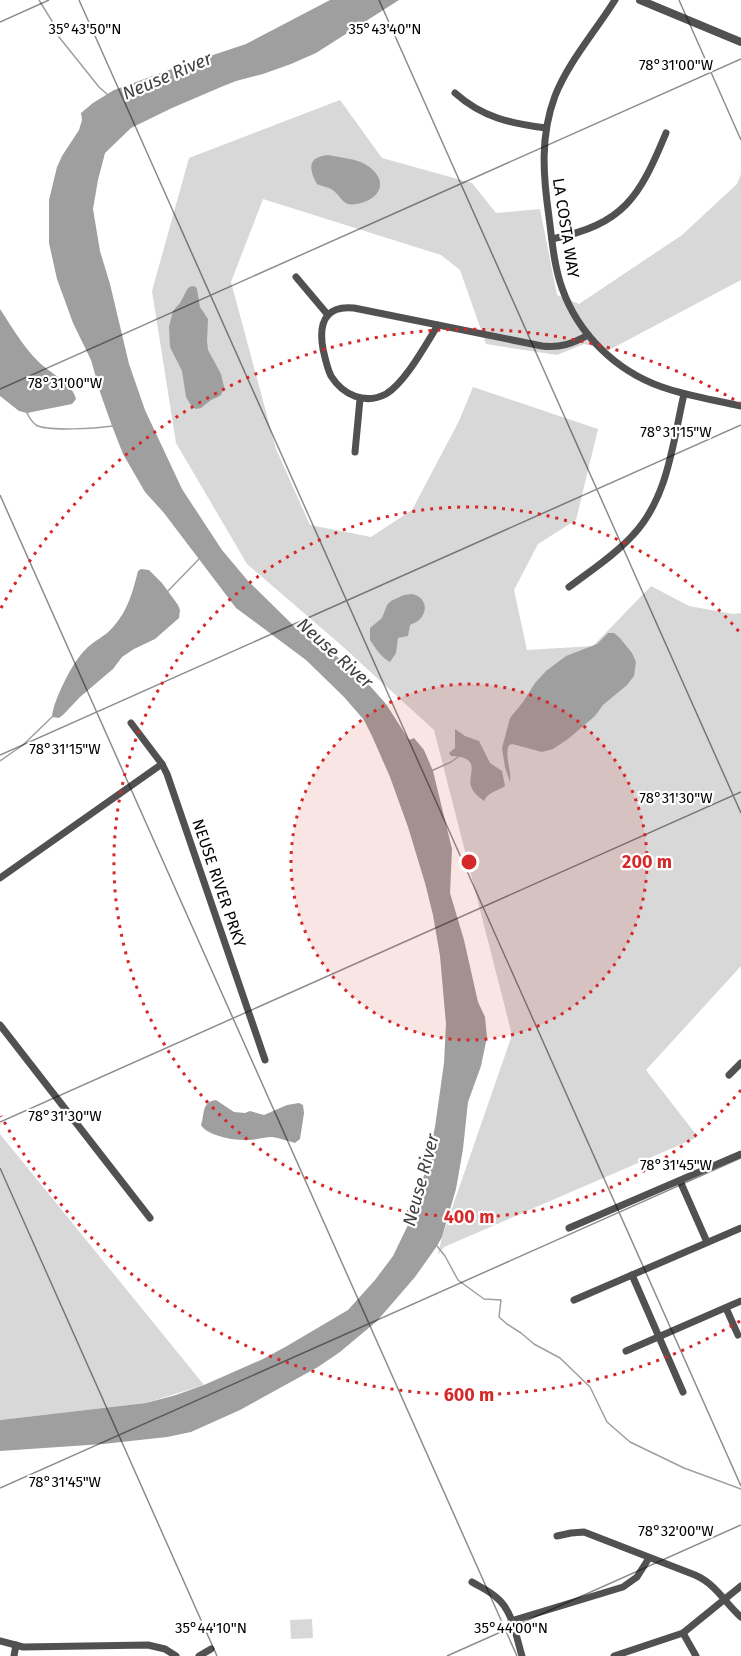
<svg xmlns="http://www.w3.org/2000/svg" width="741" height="1656" font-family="'Fira Sans',sans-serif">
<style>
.green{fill:#d8d8d8}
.water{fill:#9f9f9f}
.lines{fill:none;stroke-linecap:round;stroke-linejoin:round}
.stream{stroke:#9f9f9f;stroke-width:1.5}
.minor{stroke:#515151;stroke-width:7}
.tertiary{stroke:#515151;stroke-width:8}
.ticks{fill:none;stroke:#000;stroke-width:1.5;stroke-opacity:0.45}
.ring{fill:none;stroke:#d62828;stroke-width:3;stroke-dasharray:3 6}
.labels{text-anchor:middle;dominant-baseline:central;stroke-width:4.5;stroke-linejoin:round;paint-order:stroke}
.street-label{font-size:16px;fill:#000;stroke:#fff}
.water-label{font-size:18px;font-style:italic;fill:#404040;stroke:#fff}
.ticks-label{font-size:15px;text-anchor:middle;fill:#000;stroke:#fff;stroke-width:4.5;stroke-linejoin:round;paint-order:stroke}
.centre{fill:#d62828;stroke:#fff;stroke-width:3}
.ring-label{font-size:18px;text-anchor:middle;font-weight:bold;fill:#d62828;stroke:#fff;stroke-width:4.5;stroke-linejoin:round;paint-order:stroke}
</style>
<rect width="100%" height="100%" fill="#fff"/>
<g class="green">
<polygon points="340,100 382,158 472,183 496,213 540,209 557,295 579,304 682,235 737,184 741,174 741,280 609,350 584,344 557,355 486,344 460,270 441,255 263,199 231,282 276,449 310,525 371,537 412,510 459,421 473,387 598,429 576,520 538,544 514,590 527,650 593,646 651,586 689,606 733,614 741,613 741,966 646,1070 698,1137 444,1247 438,1255 442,1237 512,1035 434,730 341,645 247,564 176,443 152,291 189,158"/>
<polygon points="0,1134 204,1385 146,1403 0,1420"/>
<polygon points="312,1619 313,1638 291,1639 290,1620"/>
</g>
<g class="water">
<polygon points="330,0 399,0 316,53 291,64 263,74 236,81 221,87 172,108 131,128 105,153 98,180 93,209 100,251 110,284 129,364 145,410 182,489 222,550 248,581 295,627 346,663 371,687 386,704 409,740 414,738 424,750 433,771 452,849 450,893 464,940 478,1002 485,1017 487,1037 481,1066 468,1102 463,1149 456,1189 442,1237 437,1246 415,1277 377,1321 340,1352 318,1367 240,1410 191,1432 167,1437 103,1444 0,1451 0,1420 146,1403 176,1395 204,1385 263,1359 287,1346 348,1310 375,1280 393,1256 408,1225 425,1172 435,1127 444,1063 446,1024 440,956 433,915 425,883 408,827 390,777 372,736 364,720 344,697 306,660 236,608 164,513 145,492 123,454 112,426 101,395 91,360 73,323 57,279 49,243 49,200 57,167 62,156 79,130 82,120 81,113 93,103 114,90 180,66 246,44"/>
<path d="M328,155c13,3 28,3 40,11 19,13 15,31 -7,37 -4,1 -9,2 -13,1 -6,-2 -9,-9 -14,-13 -4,-4 -11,-4 -17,-7 -8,-15 -10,-27 11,-29z"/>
<polygon points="192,286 196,287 197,289 200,307 208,319 207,341 208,350 221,374 224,387 221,395 218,397 211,400 201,408 196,409 192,407 186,397 182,371 170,347 169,327 173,311 180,303 188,288"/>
<path d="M0,309c14,21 27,45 47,60 11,8 26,17 29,30l-4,5 -45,9 -8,-2 -19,-15z"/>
<path d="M141,569l8,1 13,13 16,22 2,5 -1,8 -24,21 -21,10 -12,8 -9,12 -33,28 -16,17 -5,4 -7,-1c1,-16 21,-56 33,-67 8,-9 20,-13 29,-24 14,-16 19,-35 24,-55z"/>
<path d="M412,594c14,3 17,17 7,26 -3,3 -6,3 -9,5l-2,11 -10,2 -2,15 -6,9c-9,-5 -14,-13 -20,-22v-12l12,-10 5,-13 4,-4 13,-6z"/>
<path d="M608,633h6l6,5 12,15 4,9 -2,14 -7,9 -24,20 -8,11 -27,23 -15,10 -11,3 -30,-8 -3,1c-5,10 3,27 1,37l-5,-15 -3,-19 8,-30 13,-16 12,-19 11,-12 20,-15 31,-12z"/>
<path d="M455,729l10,7 14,5 11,22 12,8 3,15c-7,5 -17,6 -21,15 -5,-4 -11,-8 -13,-15 -3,-8 6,-22 -5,-27 -4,-3 -10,-2 -15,-3l-2,-3 6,-5z"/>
<path d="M216,1100l18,12 11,1 5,-2 14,4 23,-10 12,-2 4,2 1,8 -4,26 -5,4c-8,-2 -15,-5 -23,-6 -8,0 -16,3 -23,3 -13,1 -42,-4 -48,-15 4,-11 0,-23 15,-25z"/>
</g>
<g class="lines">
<g class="stream">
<polyline points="39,0 55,26 59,37 99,87 108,95"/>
<path d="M28,412l-1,1c2,4 5,9 9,12 12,7 62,3 77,1"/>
<polyline points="167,592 199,559"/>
<polyline points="0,761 23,745 52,717"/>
<polyline points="431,771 451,762 458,757"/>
<polyline points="437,1246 445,1256 458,1280 484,1299 501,1300 499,1317 507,1324 521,1333 534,1344 560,1358 590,1387 607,1422 630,1442 684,1468 741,1489"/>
</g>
<g class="minor">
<path d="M615,0c-20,32 -46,61 -60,96 -15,40 -12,79 -6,121 3,23 5,49 13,71 16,46 54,83 100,99 25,9 53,13 79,19"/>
<path d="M455,93c28,25 55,30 91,35"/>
<path d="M552,239c72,-15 87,-41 114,-106"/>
<polyline points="296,277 328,315"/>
<path d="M438,325c-12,19 -33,58 -52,69 -21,11 -43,1 -55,-18 -4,-8 -6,-18 -8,-27 -2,-11 -3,-25 5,-34 7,-8 17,-8 26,-7l188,38c18,2 30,-2 46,-11"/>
<polyline points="355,452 360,399"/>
<path d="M569,587c21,-16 46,-32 64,-52 35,-37 40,-93 51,-141"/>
<polyline points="131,723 162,764 167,774 265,1060"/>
<polyline points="0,878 162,764"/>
<polyline points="0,1025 150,1218"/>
<polyline points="729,1075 741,1063"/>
<polyline points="680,1181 707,1242"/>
<polyline points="569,1228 741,1154"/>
<polyline points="632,1275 683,1392"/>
<polyline points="574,1300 741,1228"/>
<polyline points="726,1308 738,1335"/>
<polyline points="626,1351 741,1301"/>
<path d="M557,1536l14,-3 13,-1 111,43c21,9 30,28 46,42"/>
<path d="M472,1582c8,5 18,9 25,16 16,13 19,39 25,58"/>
<polyline points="511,1621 623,1587 637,1577 649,1558"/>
<polyline points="683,1633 696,1656"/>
<polyline points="0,1641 23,1647 148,1645 165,1649 176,1656"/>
<polyline points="14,1656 16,1645"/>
<polyline points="199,1656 211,1649"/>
<polyline points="614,1656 683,1633 741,1586"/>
</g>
<polyline class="tertiary" points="640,0 741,42"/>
</g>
<path class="ticks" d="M79,0l662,1486M379,0l362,813M679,0l62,140M0,22l49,-22M0,389l741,-330M0,495l517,1161M0,755l741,-330M0,1122l741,-330M0,1168l217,488M0,1488l741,-330M447,1656l294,-131"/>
<circle cx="469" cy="862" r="178" fill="#d62828" fill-opacity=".12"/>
<g class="ring">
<circle cx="469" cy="862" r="178"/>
<path d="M741 1090A355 355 0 1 1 741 634"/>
<path d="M740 1321A533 533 0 0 1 1 1116M1 608A533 533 0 0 1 740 403"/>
</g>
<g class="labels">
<g class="street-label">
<text transform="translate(566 228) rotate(81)">LA COSTA WAY</text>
<text transform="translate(219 883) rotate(71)">NEUSE RIVER PRKY</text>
</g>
<g class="water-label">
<text transform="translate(167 76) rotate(-23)">Neuse River</text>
<text transform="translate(335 653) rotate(42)">Neuse River</text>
<text transform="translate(421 1180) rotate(-75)">Neuse River</text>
</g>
</g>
<g class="ticks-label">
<text x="85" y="34">35°43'50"N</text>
<text x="385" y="34">35°43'40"N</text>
<text x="676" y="70">78°31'00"W</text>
<text x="65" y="388">78°31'00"W</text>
<text x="676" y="437">78°31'15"W</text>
<text x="65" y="754">78°31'15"W</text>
<text x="676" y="803">78°31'30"W</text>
<text x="65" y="1121">78°31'30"W</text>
<text x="676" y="1170">78°31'45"W</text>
<text x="65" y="1487">78°31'45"W</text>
<text x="676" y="1536">78°32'00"W</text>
<text x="211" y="1633">35°44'10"N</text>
<text x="511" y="1633">35°44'00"N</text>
</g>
<circle cx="469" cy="862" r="9" class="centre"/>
<g class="ring-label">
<text x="647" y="868">200 m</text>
<text x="469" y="1223">400 m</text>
<text x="469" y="1401">600 m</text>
</g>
</svg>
